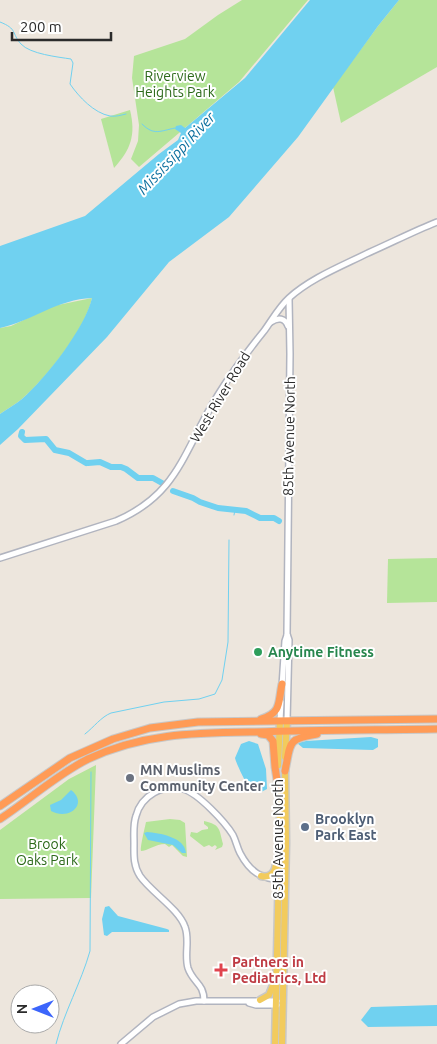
<svg xmlns="http://www.w3.org/2000/svg" width="437" height="1044" font-family="Ubuntu,sans-serif">
<style>
.green{fill:#b5e499}
.water{fill:#70d1f0}
.lines{fill:none;stroke-linecap:round;stroke-linejoin:round}
.stream{stroke:#70d1f0;stroke-width:1}
.river{stroke:#70d1f0;stroke-width:6}
.minor-casing{stroke:#b1b4bf;stroke-width:8}
.major-casing{stroke:#c8c8c8;stroke-width:9}
.highway-casing{stroke:#c8c8c8;stroke-width:9}
.minor{stroke:#fff;stroke-width:5}
.major{stroke:#f2cb5d;stroke-width:6}
.highway{stroke:#ff9b56;stroke-width:7}
.leisure-dot{fill:#2e9e5b;stroke:#fff;stroke-width:2}
.worship-dot{fill:#6b7280;stroke:#fff;stroke-width:2}
.service-dot{fill:#5c6f8a;stroke:#fff;stroke-width:2}
.health-dot{fill:#e0444e;stroke:#fff;stroke-width:2}
.labels{text-anchor:middle;dominant-baseline:central;stroke-width:4;stroke-linejoin:round;paint-order:stroke}
.park-label{font-size:14px;fill:#2c691a;stroke:#fff}
.street-label{font-size:14px;fill:#2b2b2b;stroke:#fff}
.leisure-label{font-size:14px;font-weight:bold;fill:#27864d;stroke:#fff;text-anchor:start}
.worship-label{font-size:14px;font-weight:bold;fill:#5b616d;stroke:#fff;text-anchor:start}
.service-label{font-size:14px;font-weight:bold;fill:#4e5e75;stroke:#fff;text-anchor:start}
.health-label{font-size:14px;font-weight:bold;fill:#be3a42;stroke:#fff;text-anchor:start}
.water-label{font-size:15px;font-style:italic;fill:#0c6f9e;stroke:#fff}
</style>
<rect width="100%" height="100%" fill="#ede6dd"/>
<g class="green">
<polygon points="242,0 308,0 239,82 139,167 131,159 138,141 139,125 132,78 134,56 185,39 218,15"/>
<polygon points="399,0 437,0 437,67 341,123 333,87 378,26"/>
<path d="M130,110c6,25 1,39 -16,58l-13,-49z"/>
<path d="M92,298c-7,32 -45,79 -70,101 -6,5 -15,10 -22,15v-86l11,-2 42,-20z"/>
<polygon points="437,558 437,602 387,603 388,559"/>
<polygon points="96,765 91,898 0,899 0,830 69,779"/>
<path d="M170,819l10,1 5,3 2,34 -4,-1 -11,-11 -3,2 -4,-3c-9,0 -18,7 -24,7 -1,-4 4,-24 5,-29z"/>
<path d="M204,821c17,4 15,8 19,23l-1,3 -7,3 2,-3 -2,-2 -3,2 -3,-2 -5,2 -14,-11 1,-4 6,1 5,-3 6,-1v-2l-4,-3z"/>
</g>
<g class="water">
<path d="M310,0h89l-21,26 -80,111 -69,80 -60,45 -62,75 -89,92 -18,16v-31c7,-5 16,-10 22,-15 24,-21 63,-71 70,-101 -34,1 -60,23 -92,30v-82l85,-30 74,-62 19,-14 3,-7 -6,-4 1,-3 5,-1 4,3 60,-50z"/>
<polygon points="371,737 378,739 378,747 373,750 303,748 297,743 306,741"/>
<path d="M249,741l9,3 8,25 1,20 -6,3c-3,-2 -7,-3 -11,-4 -3,-2 -14,-25 -15,-30l6,-14z"/>
<path d="M71,790c18,14 -2,31 -20,21l-1,-6 11,-5z"/>
<path d="M147,832c12,1 38,5 39,21h-4l-9,-8 -25,-5 -4,-7z"/>
<polygon points="109,906 118,916 167,929 169,930 169,932 112,932 107,936 104,935 102,919 105,907"/>
<polygon points="437,1005 437,1026 368,1027 361,1020 371,1007"/>
</g>
<g class="lines">
<g class="stream">
<path d="M0,22c18,7 11,11 21,22 9,10 37,13 50,15l2,4 -3,21c9,13 24,29 40,32 6,1 11,-1 16,-2"/>
<path d="M142,124c12,12 18,7 33,4"/>
<polyline points="234,515 235,510"/>
<path d="M85,734c9,-7 16,-17 26,-21l53,-11 35,-3 16,-5 7,-14 6,-38 1,-102"/>
<path d="M56,1044c8,-32 25,-61 34,-93l1,-179"/>
</g>
<g class="river">
<polyline points="22,432 21,436 25,440 46,439 55,450 69,453 86,463"/>
<polyline points="88,463 100,462 111,467 121,467 126,469 138,478 153,478 162,483"/>
<polyline points="173,491 193,498 200,502 218,508 246,511 260,518 274,518 279,521"/>
</g>
<defs>
<g id="minor">
<path d="M271,322c7,-5 14,-4 17,4"/>
<path d="M0,558l116,-37c56,-24 65,-60 92,-109 16,-29 35,-55 56,-81 8,-11 15,-24 25,-33 22,-20 53,-32 79,-45 23,-10 46,-22 69,-31"/>
<polyline points="282,686 285,641 287,635"/>
<polyline points="280,721 281,702"/>
<polyline points="287,721 289,640 287,634 290,354 289,299"/>
<path d="M204,1001c0,-18 -11,-18 -16,-33 -4,-13 2,-28 -3,-41 -6,-18 -34,-35 -45,-51 -7,-11 -6,-22 -6,-33 0,-9 -1,-19 2,-27 5,-20 27,-33 47,-27 15,4 42,33 50,46 3,6 4,12 7,18 10,19 21,26 42,27"/>
<polyline points="249,1003 256,1005 277,1005"/>
<polyline points="121,1044 153,1017 179,1004 196,1001 277,1001"/>
</g>
<g id="major">
<polyline points="285,757 287,721"/>
<polyline points="278,765 280,721"/>
<path d="M261,876c9,2 14,-3 15,-12"/>
<polyline points="260,1000 269,995 273,985"/>
<polyline points="275,1044 280,819 278,782"/>
<polyline points="282,1044 286,843 285,767"/>
</g>
<g id="highway">
<path d="M261,719c21,-6 17,-17 21,-35"/>
<polyline points="261,734 268,735 273,741 275,767 278,786"/>
<path d="M285,771c6,-28 1,-32 32,-37"/>
<polyline points="0,806 70,758 113,739 150,728 198,722 437,719"/>
<path d="M0,819c29,-19 56,-44 88,-60 55,-26 107,-26 167,-27 60,-2 121,-2 182,-3"/>
</g>
</defs>
<use href="#minor" class="minor-casing"/>
<use href="#major" class="major-casing"/>
<use href="#highway" class="highway-casing"/>
<use href="#minor" class="minor"/>
<use href="#major" class="major"/>
<use href="#highway" class="highway"/>
</g>
<circle class="leisure-dot" cx="258" cy="652" r="5"/>
<circle class="worship-dot" cx="130" cy="778" r="5"/>
<circle class="service-dot" cx="305" cy="827" r="5"/>
<path class="health-dot" d="M218.5 962.5h5v5h5v5h-5v5h-5v-5h-5v-5h5z"/>
<g class="labels">
<g class="park-label">
<text x="175" y="76">Riverview<tspan x="175" dy="16">Heights Park</tspan></text>
<text x="47" y="844">Brook<tspan x="47" dy="16">Oaks Park</tspan></text>
</g>
<g class="street-label">
<text transform="translate(220 397) rotate(-59)">West River Road</text>
<text transform="translate(289 436) rotate(-89)">85th Avenue North</text>
<text transform="translate(278 839) rotate(-90)">85th Avenue North</text>
</g>
<g class="leisure-label">
<text x="268" y="652">Anytime Fitness</text>
</g>
<g class="worship-label">
<text x="140" y="770">MN Muslims<tspan x="140" dy="16">Community Center</tspan></text>
</g>
<g class="service-label">
<text x="315" y="819">Brooklyn<tspan x="315" dy="16">Park East</tspan></text>
</g>
<g class="health-label">
<text x="232" y="962">Partners in<tspan x="232" dy="16">Pediatrics, Ltd</tspan></text>
</g>
<g class="water-label">
<text transform="translate(176 153) rotate(-47)">Mississippi River</text>
</g>
</g>
<g transform="translate(35 1009) rotate(270)"><circle r="24" fill="#ffffff" stroke="#aaaaaa"/>
<path d="M0-4L9 19L0 12L-9 19Z" fill="#3c65fb"/>
<text y="-8" font-size="14" font-weight="bold" text-anchor="middle" fill="#2b2b2b">N</text>
</g>
<path d="M12 32v8h99v-8" fill="none" stroke="#2b2b2b" stroke-width="2.5"/>
<text x="20" y="32" font-size="15" fill="#2b2b2b" stroke="#ffffff" stroke-width="4" paint-order="stroke">200 m</text>
</svg>
